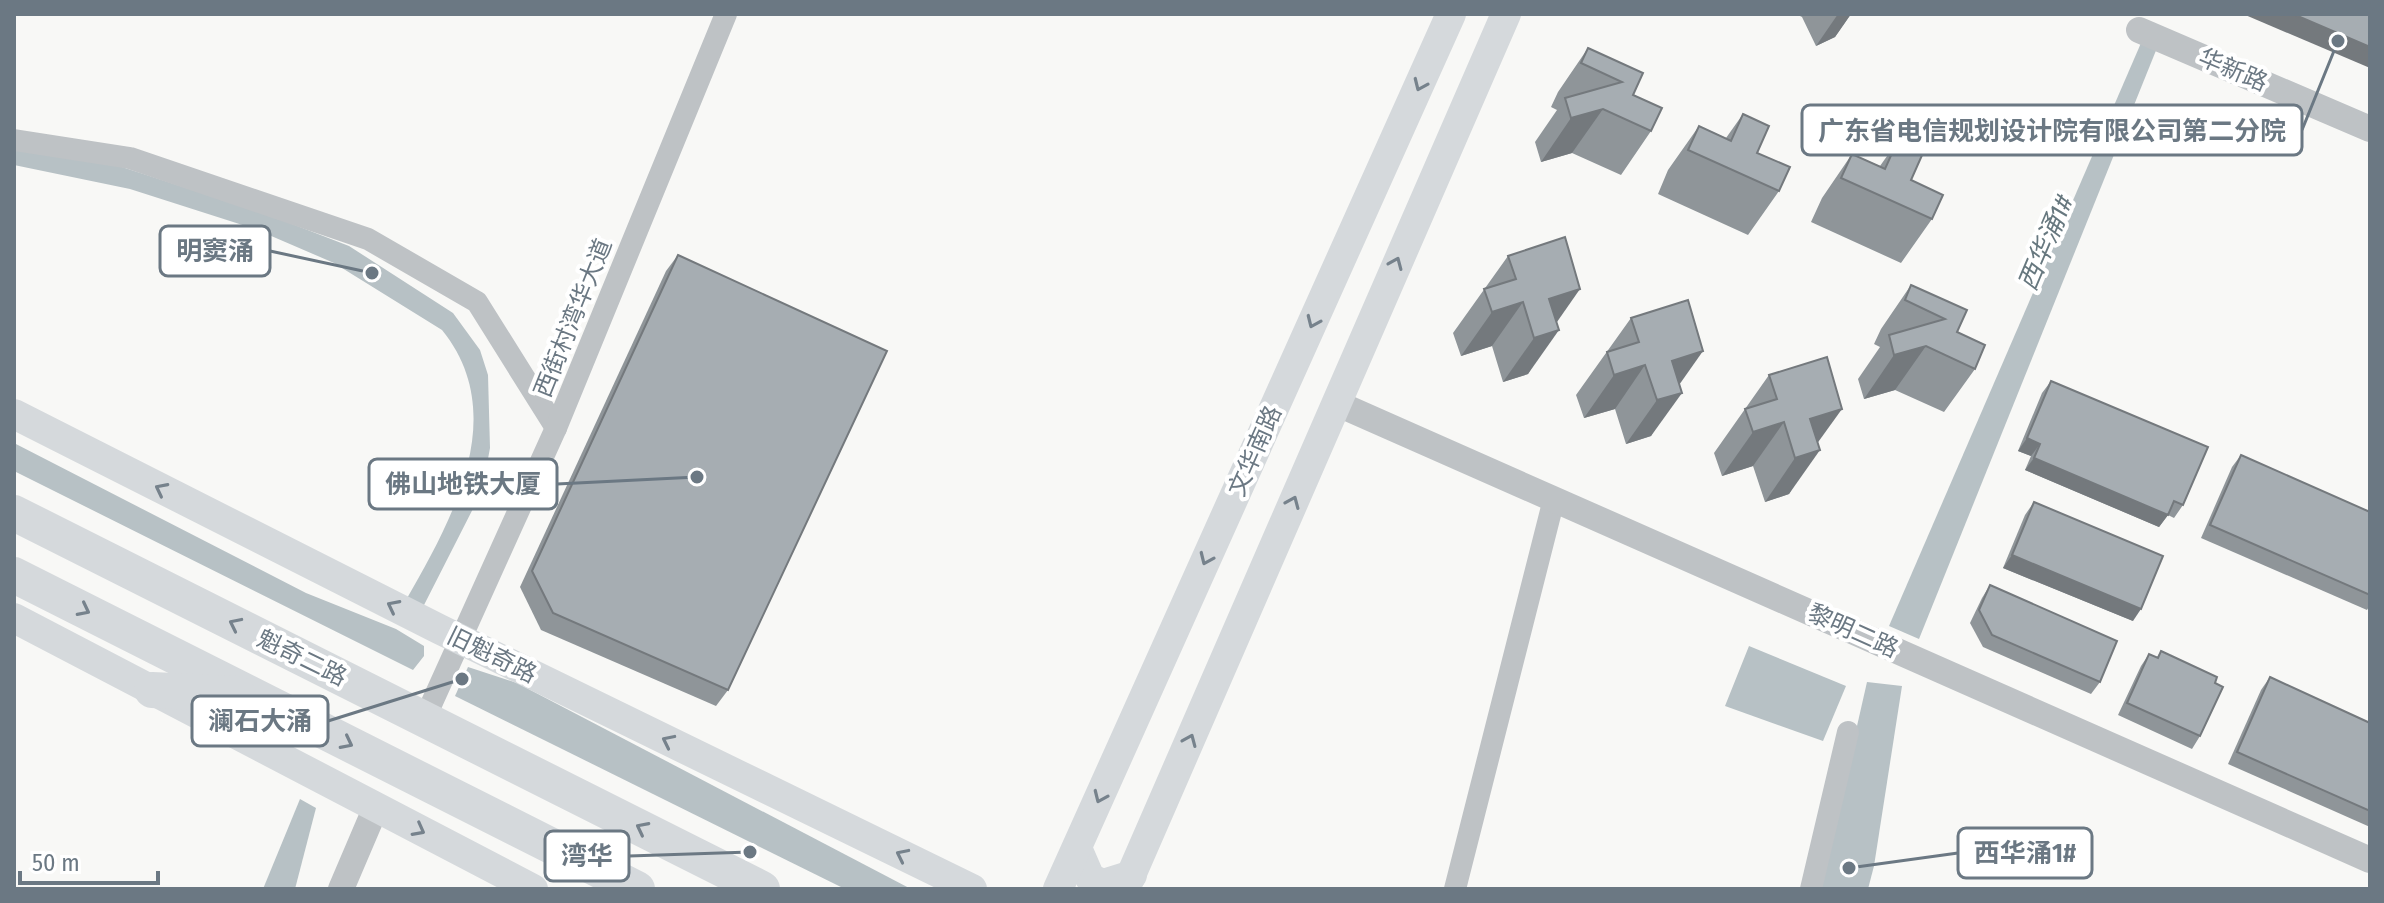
<svg xmlns="http://www.w3.org/2000/svg" width="2384" height="903" font-family="'Fira Sans Condensed','Noto Sans SC',sans-serif">
<style>
.water{fill:#b7c1c5}
.lines{fill:none;stroke-linecap:round;stroke-linejoin:round}
.minor{stroke:#bec2c5;stroke-width:22}
.tertiary{stroke:#bec2c5;stroke-width:26}
.secondary{stroke:#d5d9dc;stroke-width:30}
.trunk{stroke:#d5d9dc;stroke-width:36}
.wall{fill:#8f9599}
.shaded-wall{fill:#74797d}
.building{fill:#a6adb2;stroke:#74797d;stroke-width:2}
.oneway{stroke:#76828c}
.labels{text-anchor:middle;dominant-baseline:central;stroke-width:8;stroke-linejoin:round;paint-order:stroke}
.street-label{font-size:24px;fill:#6b7883;stroke:#fff}
.water-label{font-size:26px;font-style:italic;fill:#67787f;stroke:#fff}
.leader{fill:none;stroke:#6b7883;stroke-width:3}
.callout-dot{fill:#6b7883;stroke:#fff;stroke-width:3}
.callout{fill:#fff;stroke:#6b7883;stroke-width:3}
.callout-label{font-size:26px;text-anchor:middle;font-weight:bold;fill:#6b7883}
</style>
<rect width="100%" height="100%" fill="#f8f8f6"/>
<g class="water">
<polygon points="2141,43 2157,48 1919,639 1889,626"/>
<path d="M14,149l105,17 150,49 80,31 104,67 27,37 8,25 2,73 -8,43 -59,116 -17,-7c46,-80 105,-185 36,-270l-108,-67 -79,-34 -125,-40 -116,-24z"/>
<polygon points="14,443 306,593 396,629 424,646 424,656 413,670 14,471"/>
<polygon points="1749,646 1846,686 1823,741 1725,706"/>
<polygon points="468,667 517,683 911,889 845,889 455,696"/>
<polygon points="1867,682 1902,686 1874,866 1868,889 1820,889"/>
<polygon points="300,799 316,808 295,889 263,889"/>
</g>
<g class="lines">
<g class="minor">
<polyline points="14,140 130,158 368,239 477,302 556,428"/>
<polyline points="425,718 556,428 726,14"/>
<polyline points="1455,889 1554,499"/>
<polyline points="1811,889 1848,732"/>
</g>
<g class="tertiary">
<polyline points="2139,30 2370,129"/>
<polyline points="1336,403 2370,860"/>
<polyline points="341,889 376,807"/>
</g>
<g class="secondary">
<polyline points="14,414 439,629 972,889"/>
<polyline points="14,618 533,889"/>
<polyline points="1077,848 1090,878 1103,884 1132,875"/>
<polyline points="1058,889 1451,14"/>
<polyline points="1125,889 1506,14"/>
</g>
<g class="trunk">
<polyline points="14,513 762,889"/>
<polyline points="14,575 637,889"/>
<polyline points="152,690 238,694"/>
</g>
</g>
<g class="wall">
<polygon points="1796,14 1851,14 1835,37 1816,46 1802,17"/>
<polygon points="1588,48 1643,73 1633,95 1651,131 1621,175 1572,153 1541,162 1535,142 1557,110 1551,107 1558,92"/>
<polygon points="1743,114 1757,153 1779,191 1748,235 1658,194 1668,170 1699,126 1726,138"/>
<polygon points="1897,142 1911,180 1932,219 1901,263 1811,222 1822,198 1852,154 1880,166"/>
<polygon points="678,255 728,690 716,706 541,630 520,587 666,271"/>
<polygon points="1508,256 1557,323 1528,374 1503,382 1492,346 1461,356 1453,333"/>
<polygon points="1911,285 1967,310 1957,332 1975,369 1944,412 1895,390 1864,399 1858,379 1880,347 1874,344 1881,329"/>
<polygon points="1631,318 1679,385 1651,436 1626,444 1615,409 1584,418 1576,395"/>
<polygon points="1769,375 1818,443 1789,494 1765,502 1753,466 1722,476 1714,453"/>
<polygon points="2051,381 2183,505 2174,518 2168,515 2159,527 2025,470 2031,456 2018,451 2042,393"/>
<polygon points="2241,455 2370,512 2370,605 2367,610 2201,538 2232,467"/>
<polygon points="2034,502 2133,621 2003,568 2025,515"/>
<polygon points="1990,585 2100,682 2091,694 1983,647 1970,623 1982,598"/>
<polygon points="2161,651 2215,683 2200,736 2192,749 2118,715 2141,666 2149,654 2157,657"/>
<polygon points="2270,677 2370,723 2370,827 2228,764 2261,690"/>
</g>
<g class="shaded-wall">
<polygon points="1838,14 1851,14 1835,37 1816,46"/>
<polygon points="2243,14 2293,14 2370,47 2370,68"/>
<polygon points="1603,109 1572,153 1541,162 1571,118"/>
<polygon points="1580,289 1550,332 1549,299"/>
<polygon points="1523,302 1492,346 1461,356 1492,312"/>
<polygon points="1559,330 1528,374 1503,382 1534,338"/>
<polygon points="1926,346 1895,390 1864,399 1894,355"/>
<polygon points="1703,351 1672,395 1672,361"/>
<polygon points="1645,365 1615,409 1584,418 1614,375"/>
<polygon points="1682,393 1651,436 1626,444 1657,400"/>
<polygon points="1842,409 1811,452 1810,419"/>
<polygon points="1784,422 1753,466 1722,476 1753,432"/>
<polygon points="2027,438 2040,444 2031,456 2018,451"/>
<polygon points="1820,450 1789,494 1765,502 1795,458"/>
<polygon points="2034,458 2168,515 2159,527 2025,470"/>
<polygon points="2012,555 2141,609 2133,621 2003,568"/>
</g>
<g class="building">
<polygon points="2293,14 2370,14 2370,47"/>
<polygon points="1588,48 1643,73 1633,95 1662,108 1651,131 1603,109 1571,118 1565,98 1622,82 1581,63"/>
<polygon points="1743,114 1769,126 1757,153 1790,167 1779,191 1688,150 1699,126 1731,141"/>
<polygon points="1897,142 1923,153 1911,180 1943,195 1932,219 1841,178 1852,154 1885,169"/>
<polygon points="1565,237 1580,289 1549,299 1559,330 1534,338 1523,302 1492,312 1484,289 1516,279 1508,256"/>
<polygon points="678,255 887,351 728,690 553,613 532,571"/>
<polygon points="1911,285 1967,310 1957,332 1985,345 1975,369 1926,346 1894,355 1889,335 1945,319 1905,300"/>
<polygon points="1688,300 1703,351 1672,361 1682,393 1657,400 1645,365 1614,375 1607,352 1639,342 1631,318"/>
<polygon points="1827,357 1842,409 1810,419 1820,450 1795,458 1784,422 1753,432 1745,409 1777,399 1769,375"/>
<polygon points="2051,381 2208,447 2183,505 2174,501 2168,515 2034,458 2040,444 2027,438"/>
<polygon points="2241,455 2370,512 2370,595 2210,525"/>
<polygon points="2034,502 2163,556 2141,609 2012,555"/>
<polygon points="1990,585 2117,641 2100,682 1992,635 1979,610"/>
<polygon points="2161,651 2217,677 2215,683 2223,687 2200,736 2127,703 2149,654 2158,658"/>
<polygon points="2270,677 2370,723 2370,811 2237,752"/>
</g>
<defs><path id="oneway-chevron" d="M-2-3.5L2.5 0L-2 3.5" fill="none" stroke-width="1.6" stroke-linecap="round" stroke-linejoin="round" transform="scale(2)"/></defs>
<g class="oneway">
<use href="#oneway-chevron" transform="translate(1420 85) rotate(114)"/>
<use href="#oneway-chevron" transform="translate(1396 263) rotate(-67)"/>
<use href="#oneway-chevron" transform="translate(1313 322) rotate(114)"/>
<use href="#oneway-chevron" transform="translate(161 489) rotate(-153)"/>
<use href="#oneway-chevron" transform="translate(1293 502) rotate(-67)"/>
<use href="#oneway-chevron" transform="translate(1206 559) rotate(114)"/>
<use href="#oneway-chevron" transform="translate(393 606) rotate(-153)"/>
<use href="#oneway-chevron" transform="translate(84 610) rotate(27)"/>
<use href="#oneway-chevron" transform="translate(235 624) rotate(-154)"/>
<use href="#oneway-chevron" transform="translate(1190 740) rotate(-67)"/>
<use href="#oneway-chevron" transform="translate(668 741) rotate(-154)"/>
<use href="#oneway-chevron" transform="translate(347 743) rotate(27)"/>
<use href="#oneway-chevron" transform="translate(1100 797) rotate(114)"/>
<use href="#oneway-chevron" transform="translate(642 828) rotate(-153)"/>
<use href="#oneway-chevron" transform="translate(419 830) rotate(28)"/>
<use href="#oneway-chevron" transform="translate(902 855) rotate(-154)"/>
</g>
<g class="labels">
<g class="street-label">
<text transform="translate(2233 70) rotate(23)">华新路</text>
<text transform="translate(573 318) rotate(-68)">西街村湾华大道</text>
<text transform="translate(1255 451) rotate(-66)">文华南路</text>
<text transform="translate(1853 631) rotate(24)">黎明二路</text>
<text transform="translate(492 655) rotate(26)">旧魁奇路</text>
<text transform="translate(302 658) rotate(26)">魁奇二路</text>
</g>
<g class="water-label">
<text transform="translate(2046 243) rotate(-67)">西华涌1#</text>
</g>
</g>
<path class="leader" d="M2338 41L2302 130M372 273L270 251M697 477L557 484M462 679L328 721M1849 868L1958 853M750 852L629 856"/>
<g class="callout-dot">
<circle cx="2338" cy="41" r="8"/>
<circle cx="372" cy="273" r="8"/>
<circle cx="697" cy="477" r="8"/>
<circle cx="462" cy="679" r="8"/>
<circle cx="1849" cy="868" r="8"/>
<circle cx="750" cy="852" r="8"/>
</g>
<g class="callout">
<rect x="1802" y="105" width="500" height="50" rx="8"/>
<rect x="160" y="226" width="110" height="50" rx="8"/>
<rect x="369" y="459" width="188" height="50" rx="8"/>
<rect x="192" y="696" width="136" height="50" rx="8"/>
<rect x="1958" y="828" width="134" height="50" rx="8"/>
<rect x="545" y="831" width="84" height="50" rx="8"/>
</g>
<g class="callout-label">
<text x="2052" y="140">广东省电信规划设计院有限公司第二分院</text>
<text x="215" y="260">明窦涌</text>
<text x="463" y="493">佛山地铁大厦</text>
<text x="260" y="730">澜石大涌</text>
<text x="2025" y="862">西华涌1#</text>
<text x="587" y="865">湾华</text>
</g>
<rect width="2384" height="903" fill="none" stroke="#6b7883" stroke-width="32"/>
<path d="M20 871v12h138v-12" fill="none" stroke="#6b7883" stroke-width="4"/>
<text x="32" y="871" font-size="24" fill="#6b7883" stroke="#ffffff" stroke-width="6" paint-order="stroke">50 m</text>
</svg>
